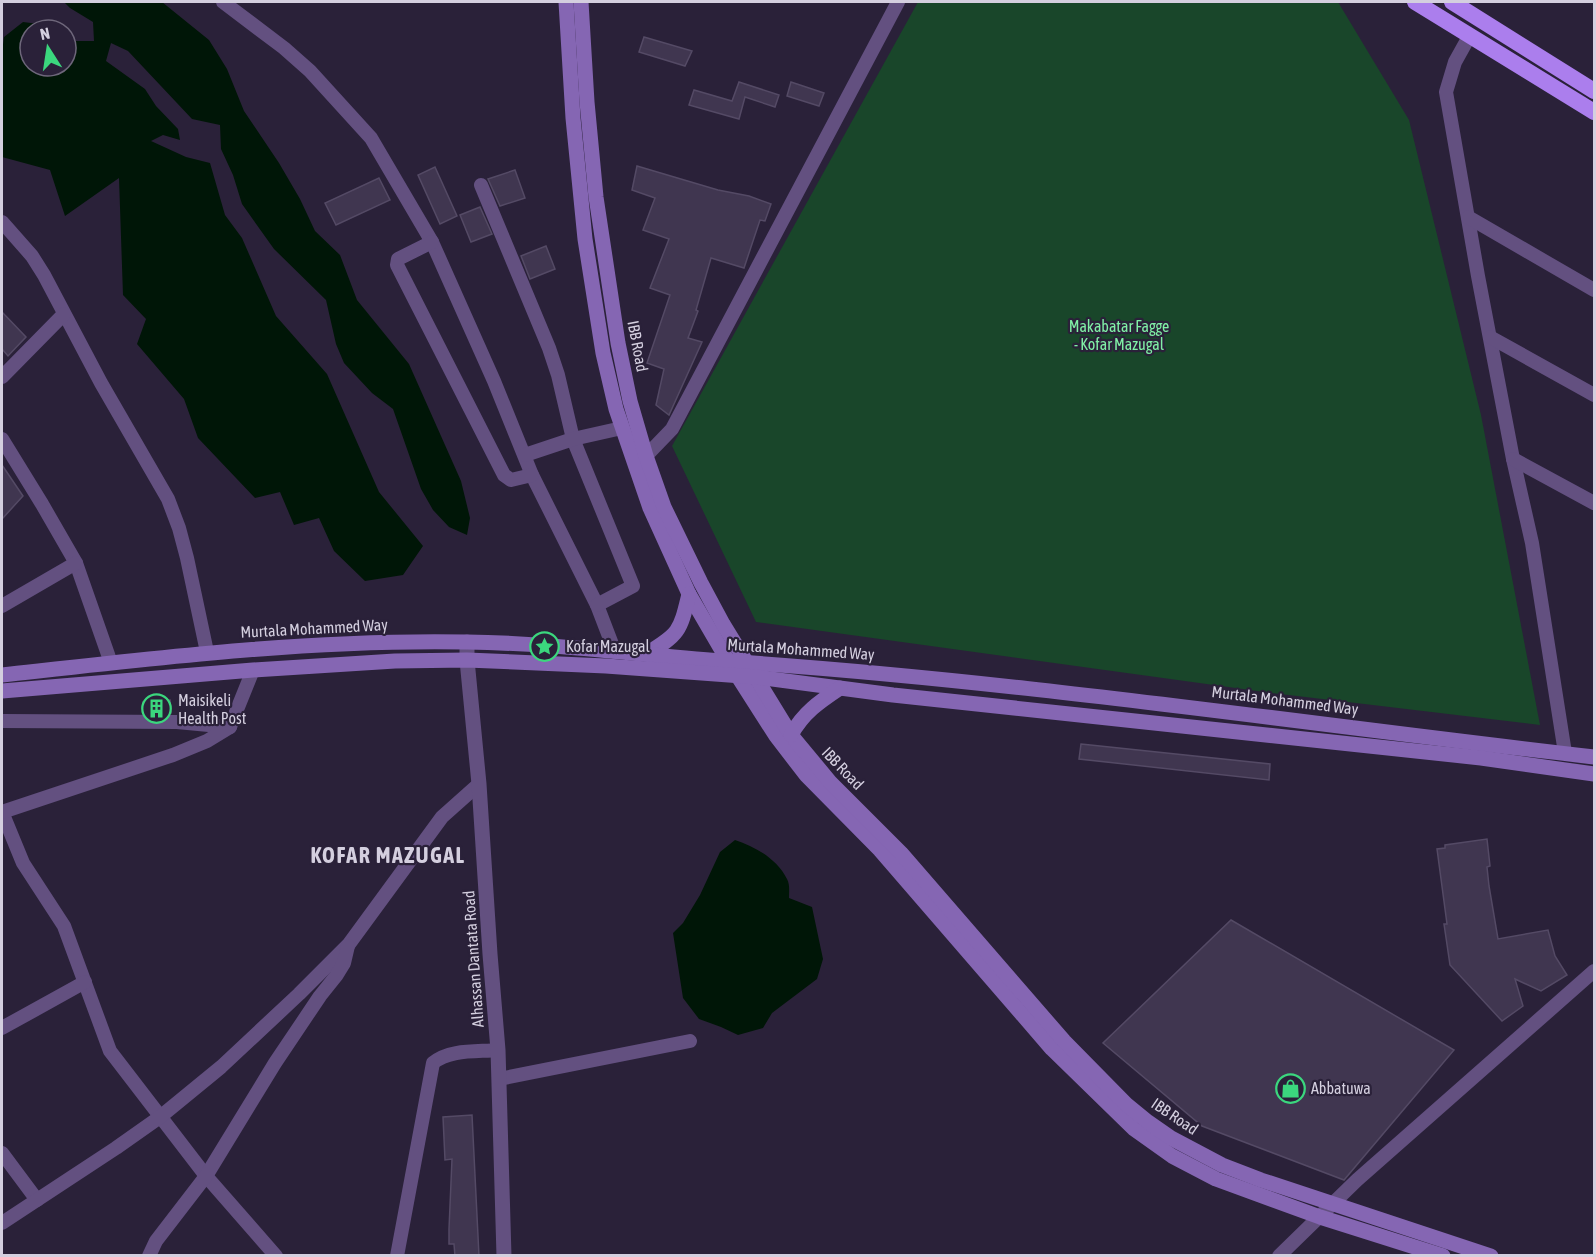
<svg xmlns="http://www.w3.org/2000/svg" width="1596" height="1257" font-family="'Asap Condensed',sans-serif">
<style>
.green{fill:#19462a}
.water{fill:#001607}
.building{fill:#403650;stroke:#544a65;stroke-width:1.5}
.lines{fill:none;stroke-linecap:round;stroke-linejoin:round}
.minor{stroke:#635080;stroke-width:14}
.tertiary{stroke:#635080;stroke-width:15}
.secondary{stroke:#8566b3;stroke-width:15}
.trunk{stroke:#ab7eed;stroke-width:16}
.labels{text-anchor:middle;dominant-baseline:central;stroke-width:4.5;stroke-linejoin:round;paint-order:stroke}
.park-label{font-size:16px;fill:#80f0a6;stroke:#2a2139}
.street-label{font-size:16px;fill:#d4cfdf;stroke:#2a2139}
.poi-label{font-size:16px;fill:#d4cfdf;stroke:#2a2139;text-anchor:start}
.district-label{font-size:22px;font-weight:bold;letter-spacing:1.5px;fill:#d4cfdf;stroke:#2a2139}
</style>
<rect width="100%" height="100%" fill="#2a2139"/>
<polygon class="green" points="918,2 1338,2 1409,120 1481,415 1540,725 1272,693 756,622 672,446"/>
<g class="water">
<polygon points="64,2 162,2 209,40 227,69 244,111 279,163 300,199 315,231 340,255 357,300 409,364 461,481 470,518 467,535 449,527 433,510 421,489 393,409 372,393 344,363 336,344 326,300 274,249 242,204 233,175 221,149 220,125 192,119 128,51 111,43 106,61 145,89 156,106 178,129 180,140 163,135 151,141 186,157 210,163 225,215 242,238 276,316 327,374 379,492 423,546 403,575 365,581 334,551 319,518 294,525 280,492 255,498 198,438 184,399 137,344 146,319 123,295 119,178 65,216 50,170 2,157 2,52 4,37 23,22 55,26 60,30 30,30 30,66 66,66 66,34 76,41 94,41 93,22 70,8"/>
<path d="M735,840c21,7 42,19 52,39 3,5 2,13 2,19l23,9 11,52 -6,20 -45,34 -9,15 -25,7 -17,-8 -22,-8 -16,-21 -10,-65 10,-10 17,-28 20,-43z"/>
</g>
<g class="building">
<polygon points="644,37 692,51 685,66 639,52"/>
<polygon points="739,82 779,95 775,107 745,97 739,119 689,105 694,90 732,101"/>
<polygon points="791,82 824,93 819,106 787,96"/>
<polygon points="637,166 718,190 749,196 771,204 765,221 760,220 744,268 711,258 696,310 698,311 688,338 702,342 669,415 656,405 664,369 647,363 670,295 650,288 669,239 643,230 655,198 632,190"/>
<polygon points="435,167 457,216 440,224 418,175"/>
<polygon points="515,170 525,198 500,206 488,179"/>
<polygon points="379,178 390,200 336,225 325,203"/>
<polygon points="480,207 492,234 471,242 460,215"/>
<polygon points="546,246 555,269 530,279 521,256"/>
<polygon points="2,312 26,337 8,356 2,349"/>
<polygon points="2,465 23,496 2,519"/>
<polygon points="170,700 171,713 144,713 143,702"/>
<polygon points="1081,744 1270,764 1269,780 1079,759"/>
<polygon points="1487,839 1490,866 1487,867 1489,886 1498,939 1548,930 1555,956 1567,975 1541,991 1515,979 1523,1006 1502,1021 1450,965 1444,924 1447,924 1437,849 1445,848 1445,845"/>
<polygon points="1231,920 1454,1050 1344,1180 1202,1126 1103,1043"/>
<polygon points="472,1115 479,1256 455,1256 454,1244 449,1244 449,1229 452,1159 445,1160 443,1117"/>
</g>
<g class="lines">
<g class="minor">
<polyline points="223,2 284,48 310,71 371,138 432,242 494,381 532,475 597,605 615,652"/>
<polyline points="1470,35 1455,62 1446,92 1478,276 1513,459 1532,543 1565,753"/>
<polyline points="481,185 549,348 558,375 573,439 633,586 597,605"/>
<polyline points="1468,217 1594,290"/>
<polyline points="2,222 32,256 44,275 101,383 168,499 179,528 187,558 207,652"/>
<polyline points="432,242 398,259 397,265 504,475 511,480 532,475"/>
<polyline points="1490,337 1594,395"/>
<polyline points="2,377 64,314"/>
<polyline points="2,439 42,504 76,563 111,663"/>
<polyline points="525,455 573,439 622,428"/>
<polyline points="646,456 672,429 898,2"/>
<polyline points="1513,459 1594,503"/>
<polyline points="2,606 76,563"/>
<polyline points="2,721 177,722 230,727"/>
<polyline points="2,812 23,863 64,926 110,1051 206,1176 276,1256"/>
<polyline points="2,812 173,755 207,741 230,727 253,670"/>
<polyline points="2,1028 85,982"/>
<polyline points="499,1079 690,1041"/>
<polyline points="2,1153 37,1200"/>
<polyline points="2,1223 116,1148 160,1117 221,1067 299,994 349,944 442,817 479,784"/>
<polyline points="149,1256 156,1241 206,1176 275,1063 320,996 336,976 344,963 348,946"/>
<path d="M397,1256l36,-193c17,-14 44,-11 65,-13"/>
<polyline points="1279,1256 1357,1180 1594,971"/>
</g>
<polyline class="tertiary" points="467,642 467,660 479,784 490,954 498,1050 504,1256"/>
<g class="secondary">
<polyline points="566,2 573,118 585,239 603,353 616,409 650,508 689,594 728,661 776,736 806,775 880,850 1052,1049 1134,1129 1172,1156 1216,1179 1320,1217 1443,1256"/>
<polyline points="581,2 587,102 596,197 618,343 630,401 646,456 664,507 701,583 723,624 791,735 830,782 901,853 1064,1041 1126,1104 1148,1122 1171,1138 1222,1165 1261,1180 1491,1256"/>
<path d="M646,654c34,-20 34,-23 43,-60"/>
<path d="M2,675c154,-17 309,-36 465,-33 85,1 171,13 256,19 292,19 581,63 871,96"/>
<polyline points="2,691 253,670 395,661 467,660 606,666 756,677 893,695 1481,758 1594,774"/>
<path d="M791,735c12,-22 28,-33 49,-47"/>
</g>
<g class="trunk">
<polyline points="1415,2 1594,112"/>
<polyline points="1452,2 1594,91"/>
</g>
</g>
<defs>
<symbol id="sight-ring" viewBox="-11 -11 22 22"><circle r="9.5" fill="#2a2139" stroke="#3bd77e" stroke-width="1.5"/><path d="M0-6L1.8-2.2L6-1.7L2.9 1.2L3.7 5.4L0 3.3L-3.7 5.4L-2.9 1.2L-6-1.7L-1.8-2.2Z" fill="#3bd77e"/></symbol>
<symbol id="building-ring" viewBox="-11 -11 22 22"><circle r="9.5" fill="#2a2139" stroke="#3bd77e" stroke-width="1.5"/><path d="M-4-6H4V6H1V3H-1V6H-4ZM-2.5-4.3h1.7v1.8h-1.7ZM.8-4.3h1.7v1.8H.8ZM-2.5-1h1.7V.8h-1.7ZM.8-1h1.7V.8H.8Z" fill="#3bd77e"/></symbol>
<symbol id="shop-ring" viewBox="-11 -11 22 22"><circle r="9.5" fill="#2a2139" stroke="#3bd77e" stroke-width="1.5"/><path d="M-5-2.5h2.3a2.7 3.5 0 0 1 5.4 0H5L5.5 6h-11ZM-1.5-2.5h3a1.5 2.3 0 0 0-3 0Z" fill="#3bd77e"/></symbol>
</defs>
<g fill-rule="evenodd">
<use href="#sight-ring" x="528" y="630" width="33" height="33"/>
<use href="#building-ring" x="140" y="692" width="33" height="33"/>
<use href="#shop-ring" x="1274" y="1072" width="33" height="33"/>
</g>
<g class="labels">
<g class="park-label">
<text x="1119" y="326">Makabatar Fagge<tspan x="1119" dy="18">- Kofar Mazugal</tspan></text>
</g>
<g class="street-label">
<text transform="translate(638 346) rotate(79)">IBB Road</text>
<text transform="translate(314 628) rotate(-3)">Murtala Mohammed Way</text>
<text transform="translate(801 649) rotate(4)">Murtala Mohammed Way</text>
<text transform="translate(1285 700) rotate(7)">Murtala Mohammed Way</text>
<text transform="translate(843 768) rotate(46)">IBB Road</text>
<text transform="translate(473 959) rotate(-94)">Alhassan Dantata Road</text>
<text transform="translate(1175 1116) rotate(34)">IBB Road</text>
</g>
<g class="poi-label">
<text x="566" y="646">Kofar Mazugal</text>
<text x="178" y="700">Maisikeli<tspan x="178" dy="18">Health Post</tspan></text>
<text x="1311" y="1088">Abbatuwa</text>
</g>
<g class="district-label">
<text x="388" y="855">KOFAR MAZUGAL</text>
</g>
</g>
<rect width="1596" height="1257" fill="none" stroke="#d4cfdf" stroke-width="6"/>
<g transform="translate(48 48) rotate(348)"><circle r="28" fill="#2a2139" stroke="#6e677b" stroke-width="1.5"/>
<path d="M0-4.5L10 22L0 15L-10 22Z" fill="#3bd77e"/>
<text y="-9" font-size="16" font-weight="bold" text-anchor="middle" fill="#d4cfdf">N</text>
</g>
</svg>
